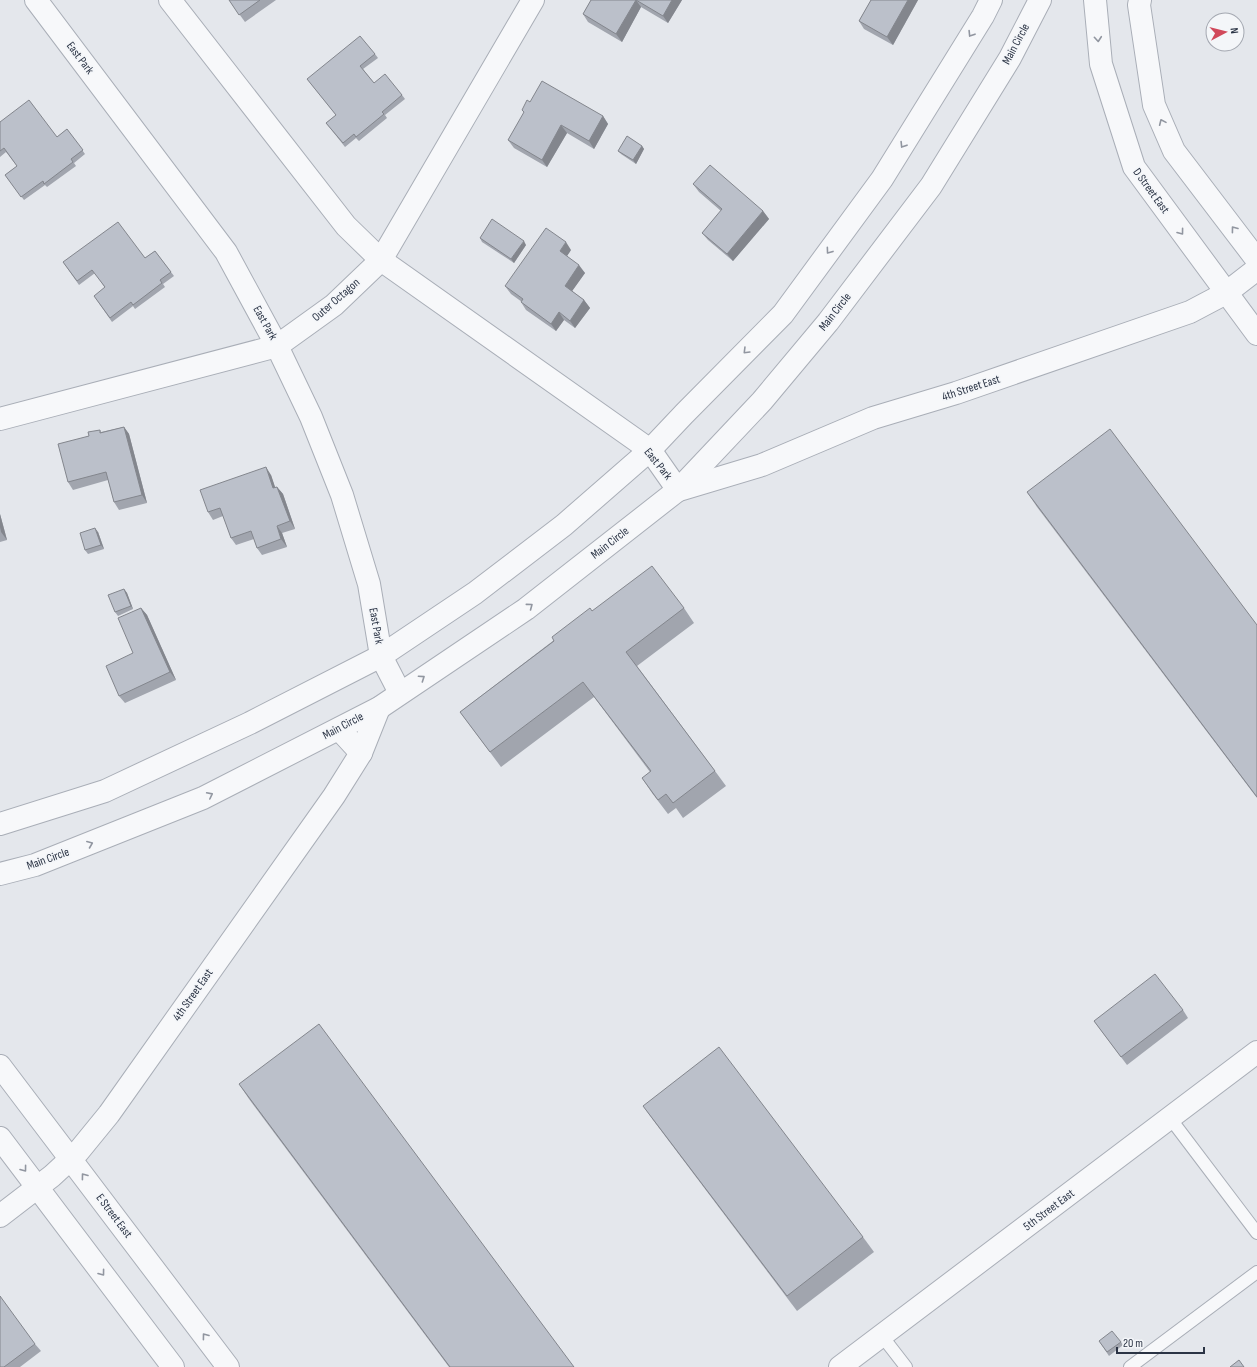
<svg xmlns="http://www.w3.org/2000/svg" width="1257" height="1367" font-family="'Sofia Sans Condensed',sans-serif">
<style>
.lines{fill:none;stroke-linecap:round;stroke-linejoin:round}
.service-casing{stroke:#a9aeb7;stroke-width:14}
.minor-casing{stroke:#a9aeb7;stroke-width:24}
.tertiary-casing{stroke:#a9aeb7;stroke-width:24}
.service{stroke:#f7f8fa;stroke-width:12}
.minor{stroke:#f7f8fa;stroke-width:22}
.tertiary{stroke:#f7f8fa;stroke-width:22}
.wall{fill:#a1a5ae}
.shaded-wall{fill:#83868d}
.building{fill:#bbc0ca;stroke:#83868d}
.oneway{stroke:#9196a0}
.labels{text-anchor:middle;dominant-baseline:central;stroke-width:3.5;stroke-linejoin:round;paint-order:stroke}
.street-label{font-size:12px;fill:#2b3445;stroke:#f4f6f9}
</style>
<rect width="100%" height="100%" fill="#e4e7ec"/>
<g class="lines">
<defs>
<g id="service">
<polyline points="1170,1118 1257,1233"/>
<polyline points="882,1336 906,1367"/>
<polyline points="1130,1367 1257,1272"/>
</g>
<g id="minor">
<polyline points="36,0 226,252 277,346 311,417 342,495 369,584 381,656 400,693"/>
<polyline points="170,0 346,226 381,260 650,450 678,490"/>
<polyline points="0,419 277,346 334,305 381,260 533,0"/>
<polyline points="339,729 361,753"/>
<polyline points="0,1216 52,1176 78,1152 109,1114 334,796 361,753 379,708"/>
</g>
<g id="tertiary">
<polyline points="1095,0 1101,64 1134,167 1257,334"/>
<polyline points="1140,0 1139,5 1154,105 1174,151 1257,260"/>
<polyline points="679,490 762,465 873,418 956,393 1190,312 1226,293 1257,269"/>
<polyline points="0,824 105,791 250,723 381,656 475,593 564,525 650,450 684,414 783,314 882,179 983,16 991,0"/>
<polyline points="0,874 35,865 203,798 379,708 526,609 678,490 762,401 828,322 931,186 1010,58 1040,0"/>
<polyline points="0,1066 228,1367"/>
<polyline points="0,1138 173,1367"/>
<polyline points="840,1367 1257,1052"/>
</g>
</defs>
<use href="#service" class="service-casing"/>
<use href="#minor" class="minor-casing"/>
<use href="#tertiary" class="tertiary-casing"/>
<use href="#service" class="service"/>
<use href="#minor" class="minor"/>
<use href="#tertiary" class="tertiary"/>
</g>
<g class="wall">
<polygon points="229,0 276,0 245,22"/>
<polygon points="591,0 682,0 668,23 641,7 622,42 588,22 583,14"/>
<polygon points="871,0 918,0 893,45 864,29 859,21"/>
<polygon points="375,54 378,58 363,69 374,83 402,95 405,99 385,115 387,118 359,141 356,138 345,147 326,123 336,115 307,79"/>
<polygon points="530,102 603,116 608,124 594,149 567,133 547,167 514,148 508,140 524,113 522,110"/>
<polygon points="0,122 57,137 67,129 85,154 74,163 76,166 47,187 45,185 24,200 5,175 17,166 6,152 0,157"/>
<polygon points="642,146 644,149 636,164 621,154 618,151"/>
<polygon points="693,184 763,211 769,219 733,261 708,240 702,233 721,211 699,192"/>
<polygon points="480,238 526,245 514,263 482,242"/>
<polygon points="571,250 567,256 585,273 572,291 584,300 590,308 575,328 564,320 556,331 526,310 521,302 522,302 511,294 505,286"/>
<polygon points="155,251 174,276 163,284 165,287 135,309 133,306 112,322 94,296 105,288 95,273 79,285 63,262 145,258"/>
<polygon points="124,427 129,434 147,503 119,510 114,502 108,480 73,490 68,482 89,436 100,430 101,432"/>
<polygon points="271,475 275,487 277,487 283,494 295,529 282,533 287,547 262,555 257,548 254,539 236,545 231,538 223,516 213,520 208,512"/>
<polygon points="1027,492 1257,625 1257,798 1037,507"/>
<polygon points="0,514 7,540 0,542"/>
<polygon points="98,532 104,549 88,554 85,550"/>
<polygon points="124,589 127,593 133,609 118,616 115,612"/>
<polygon points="141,608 147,615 176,680 125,703 119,696 133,653"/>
<polygon points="684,608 694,623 637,666 715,771 726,786 683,818 676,808 668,814 652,793 642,778 650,772 594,697 501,767 460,712 592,611"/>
<polygon points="1183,1010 1188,1018 1127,1065 1094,1021"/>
<polygon points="239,1084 574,1367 449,1367 249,1099"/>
<polygon points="643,1106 863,1237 874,1252 797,1311 653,1120"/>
<polygon points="1099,1341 1121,1342 1123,1345 1109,1356"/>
<polygon points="35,1344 41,1351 20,1367 0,1367"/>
</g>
<g class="shaded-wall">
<polygon points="636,0 641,7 622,42 616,34"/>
<polygon points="672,0 682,0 668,23 663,16"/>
<polygon points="908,0 918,0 893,45 887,37"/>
<polygon points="603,116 608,124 594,149 589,141"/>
<polygon points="561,125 567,133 547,167 542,160"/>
<polygon points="642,146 644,149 636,164 633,160"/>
<polygon points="763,211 769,219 733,261 727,254"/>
<polygon points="524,241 526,245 514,263 511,259"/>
<polygon points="566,242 571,250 565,259 560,251"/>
<polygon points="579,265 585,273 570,294 565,286"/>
<polygon points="584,300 590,308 575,328 570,321"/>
<polygon points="559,312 564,320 556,331 551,324"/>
<polygon points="124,427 129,434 147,503 142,495"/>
<polygon points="266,467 271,475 278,496 273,488"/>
<polygon points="277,487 283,494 295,529 290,521"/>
<polygon points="0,514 7,540 1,532 0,527"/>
<polygon points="277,526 282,533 287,547 281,539"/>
<polygon points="95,528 98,532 104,549 101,545"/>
<polygon points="124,589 127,593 133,609 131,606"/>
<polygon points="141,608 147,615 176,680 170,672"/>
</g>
<g class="building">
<polygon points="229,0 260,0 239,15"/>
<polygon points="591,0 636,0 616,34 583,14"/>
<polygon points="636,0 672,0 663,16"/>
<polygon points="871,0 908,0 887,37 859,21"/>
<polygon points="360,36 375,54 360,66 374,83 385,74 402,95 382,112 384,114 356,137 354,134 343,143 326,123 336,115 307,79"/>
<polygon points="542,81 603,116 589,141 561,125 542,160 508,140 524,112 522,110 527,100 530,102"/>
<polygon points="29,100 57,137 67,129 83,150 71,159 73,162 44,184 43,181 21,197 5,175 17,166 4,148 0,151 0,122"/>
<polygon points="627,136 642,146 633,160 618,151"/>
<polygon points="710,165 763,211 727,254 702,233 722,209 693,184"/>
<polygon points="492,219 524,241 511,259 480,238"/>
<polygon points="118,222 145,258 155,251 171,272 160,280 162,283 133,305 131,302 110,318 94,296 105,287 92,270 77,281 63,262"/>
<polygon points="546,228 566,242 560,251 579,265 565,286 584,300 570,321 559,312 551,324 521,302 523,299 505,286"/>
<polygon points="124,427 142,495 114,502 106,472 68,482 58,444 89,436 88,432 100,430 100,433"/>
<polygon points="1110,429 1257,625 1257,797 1027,492"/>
<polygon points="266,467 273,488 277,487 290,521 277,526 281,539 257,548 251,531 231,538 220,508 208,512 200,490"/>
<polygon points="95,528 101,545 85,550 80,533"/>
<polygon points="652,566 684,608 626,652 715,771 673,803 666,794 658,800 642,778 651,771 583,682 490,752 460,712 554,641 552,637 590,608 592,611"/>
<polygon points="124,589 131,606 115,612 108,595"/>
<polygon points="141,608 170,672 119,696 106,666 133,653 118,618"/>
<polygon points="1155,974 1183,1010 1121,1057 1094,1021"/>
<polygon points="319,1024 574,1367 450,1367 239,1084"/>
<polygon points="719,1047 863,1237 787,1296 643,1106"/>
<polygon points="0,1296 35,1344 4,1367 0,1367"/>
<polygon points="1112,1331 1121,1342 1107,1352 1099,1341"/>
<polygon points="1239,1360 1244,1367 1230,1367"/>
</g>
<defs><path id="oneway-chevron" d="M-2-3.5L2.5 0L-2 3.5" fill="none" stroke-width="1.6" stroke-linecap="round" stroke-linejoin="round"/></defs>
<g class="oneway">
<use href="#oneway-chevron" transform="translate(971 34) rotate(122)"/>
<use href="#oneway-chevron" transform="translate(1098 39) rotate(85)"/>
<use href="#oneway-chevron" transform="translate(1162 122) rotate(-114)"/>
<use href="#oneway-chevron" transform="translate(903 145) rotate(122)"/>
<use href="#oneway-chevron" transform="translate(1234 229) rotate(-127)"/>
<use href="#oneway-chevron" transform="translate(1181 232) rotate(53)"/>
<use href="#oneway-chevron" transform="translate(829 251) rotate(126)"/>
<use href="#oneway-chevron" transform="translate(746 351) rotate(135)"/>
<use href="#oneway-chevron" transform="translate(530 606) rotate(-37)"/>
<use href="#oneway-chevron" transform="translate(422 678) rotate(-34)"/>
<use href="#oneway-chevron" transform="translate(210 795) rotate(-27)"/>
<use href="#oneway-chevron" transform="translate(90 844) rotate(-22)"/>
<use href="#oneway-chevron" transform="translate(24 1169) rotate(53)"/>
<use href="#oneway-chevron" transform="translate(84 1176) rotate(-127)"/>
<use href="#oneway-chevron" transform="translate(102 1273) rotate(53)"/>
<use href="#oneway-chevron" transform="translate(205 1336) rotate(-127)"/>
</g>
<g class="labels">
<g class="street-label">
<text transform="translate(1016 44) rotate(-62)">Main Circle</text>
<text transform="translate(80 58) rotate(53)">East Park</text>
<text transform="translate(1151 191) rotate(54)">D Street East</text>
<text transform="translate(336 300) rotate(-41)">Outer Octagon</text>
<text transform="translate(835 312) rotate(-52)">Main Circle</text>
<text transform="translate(265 323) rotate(61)">East Park</text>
<text transform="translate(971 388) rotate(-18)">4th Street East</text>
<text transform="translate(658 464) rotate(51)">East Park</text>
<text transform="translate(610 543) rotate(-38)">Main Circle</text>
<text transform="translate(376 626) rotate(80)">East Park</text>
<text transform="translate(343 726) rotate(-28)">Main Circle</text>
<text transform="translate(48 859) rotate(-20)">Main Circle</text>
<text transform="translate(193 995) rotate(-55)">4th Street East</text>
<text transform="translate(1049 1210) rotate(-37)">5th Street East</text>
<text transform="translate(114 1216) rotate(53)">E Street East</text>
</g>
</g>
<g transform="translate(1225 32) rotate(83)"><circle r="19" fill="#f4f6f9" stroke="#a4a8b1"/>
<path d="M0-3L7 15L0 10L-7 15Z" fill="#d1495b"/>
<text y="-6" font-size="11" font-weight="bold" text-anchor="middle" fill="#2b3445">N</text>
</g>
<path d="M1117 1347v6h87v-6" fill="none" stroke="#2b3445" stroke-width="2"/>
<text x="1123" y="1347" font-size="12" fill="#2b3445" stroke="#f4f6f9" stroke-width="3" paint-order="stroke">20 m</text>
</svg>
